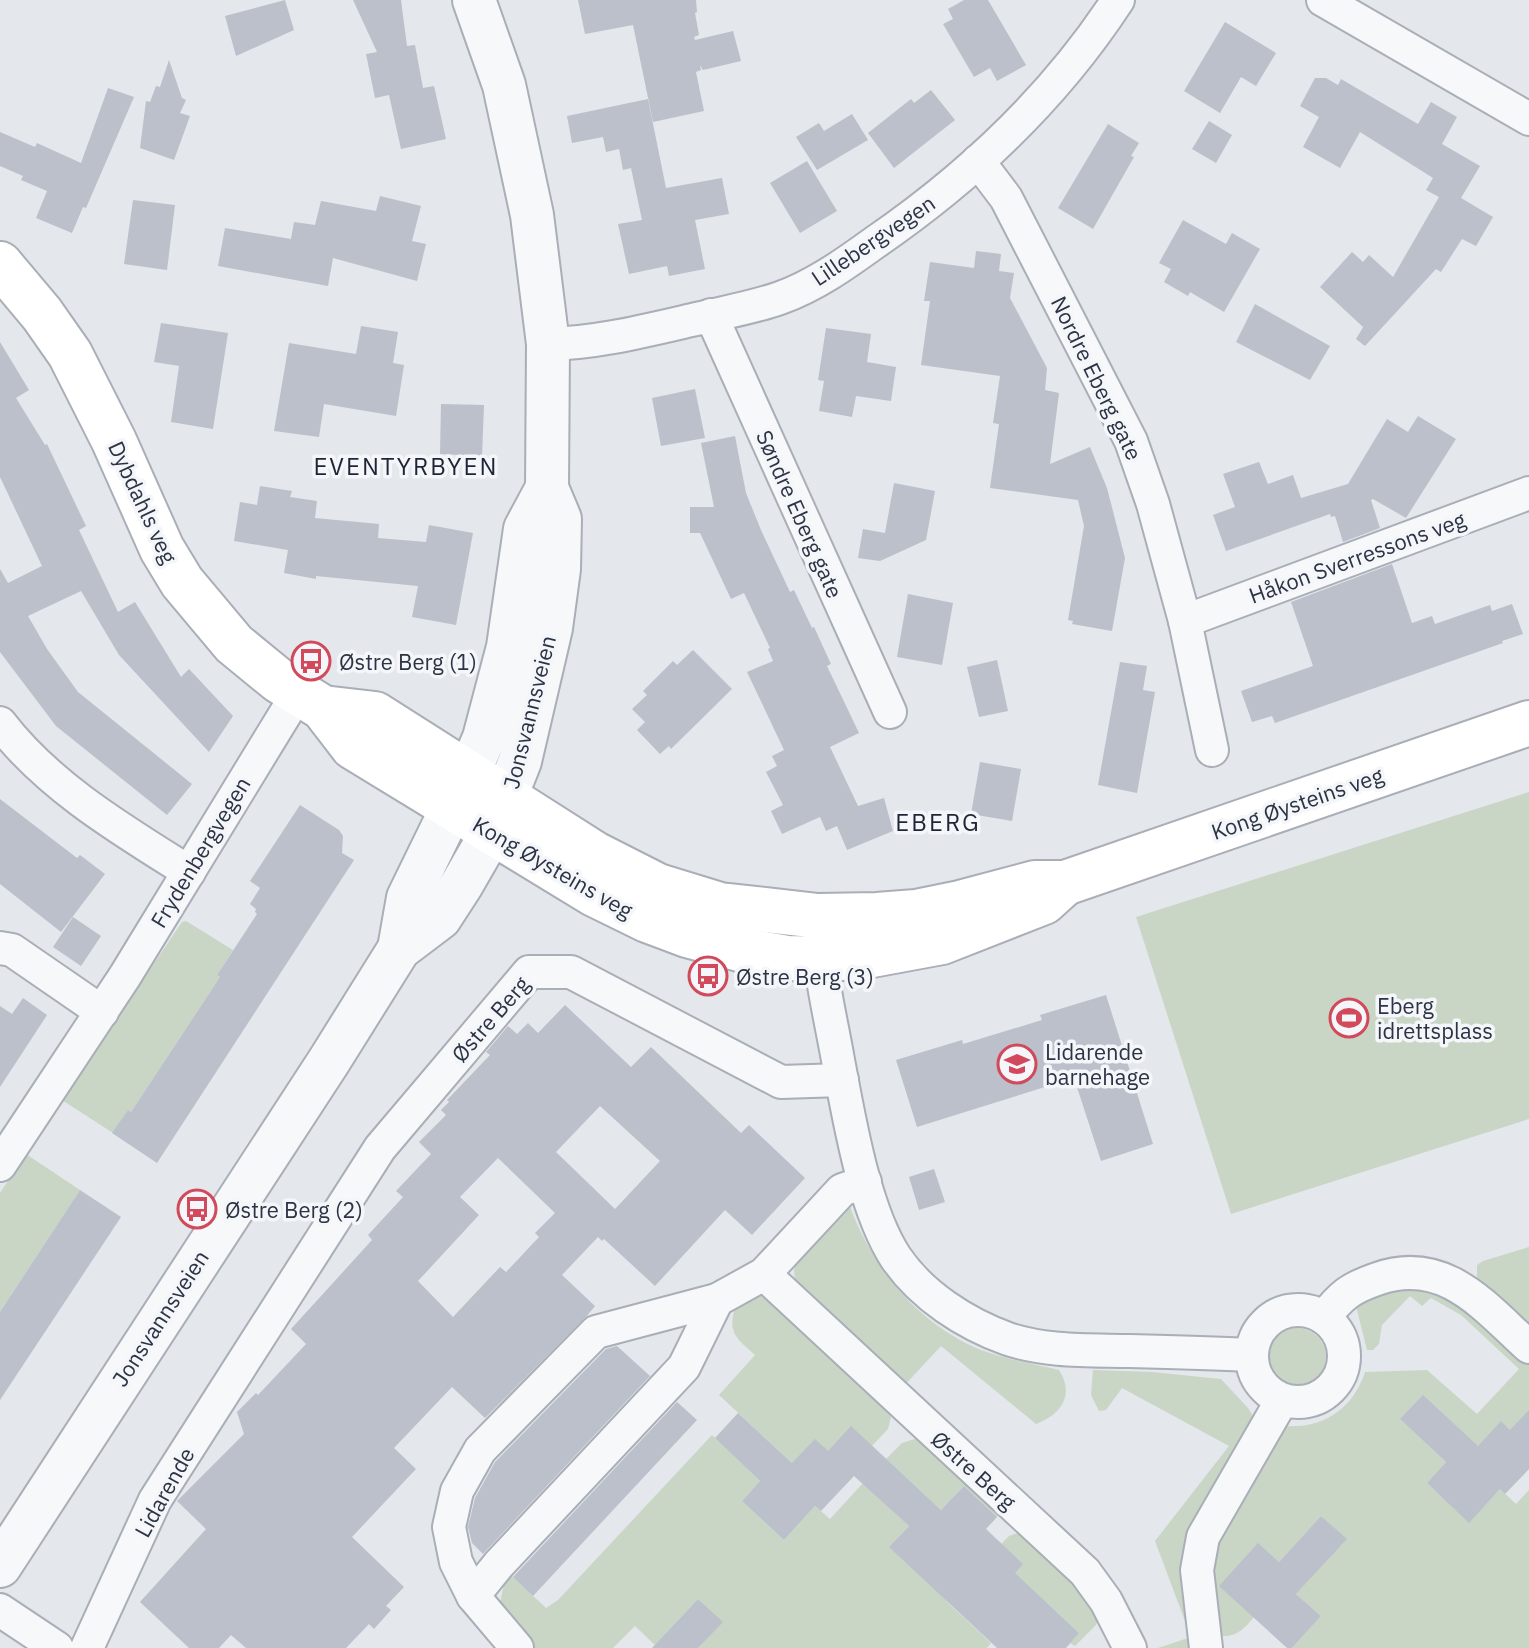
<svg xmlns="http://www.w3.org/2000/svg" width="1529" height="1648" font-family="'IBM Plex Sans',sans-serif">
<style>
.green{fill:#c9d6c5}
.building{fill:#bbc0ca;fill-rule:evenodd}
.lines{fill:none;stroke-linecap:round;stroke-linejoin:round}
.minor-casing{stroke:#a9aeb7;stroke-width:36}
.tertiary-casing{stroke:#a9aeb7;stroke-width:46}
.secondary-casing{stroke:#a9aeb7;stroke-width:48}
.minor{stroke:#f7f8fa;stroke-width:32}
.tertiary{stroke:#f7f8fa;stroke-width:42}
.secondary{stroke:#fff;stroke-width:44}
.labels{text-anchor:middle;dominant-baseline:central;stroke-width:7;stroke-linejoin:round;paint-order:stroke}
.street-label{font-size:22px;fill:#2b3445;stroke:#f4f6f9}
.poi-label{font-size:22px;fill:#2b3445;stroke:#f4f6f9;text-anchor:start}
.neighbourhood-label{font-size:24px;letter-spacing:2px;fill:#1d2536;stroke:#f4f6f9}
</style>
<rect width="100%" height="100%" fill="#e4e7ec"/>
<g class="green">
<polygon points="1529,792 1529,1119 1231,1214 1136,917"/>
<polygon points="186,921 233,950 217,975 220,977 131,1112 128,1110 113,1133 62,1100 182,922"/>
<polygon points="26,1154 80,1190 0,1312 0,1193"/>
<path d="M850,1207c24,63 68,117 131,143 24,9 53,14 78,20 16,25 2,45 -23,54l-95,-78 -40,43 -105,-98 -2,-22 13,-26z"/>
<polygon points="1529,1247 1529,1332 1477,1281 1477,1265 1483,1261"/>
<path d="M1394,1284l60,12 75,66v85l-28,-25 -23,24 -78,-27 46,43 -19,21 42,39 31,-33 16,15 13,-14v158h-237l29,-32 -25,-22 50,-55 -25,-23 -42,46 -21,-18 -4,73c-9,11 -17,20 -32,19l-10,-17 1,-78 71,-115c39,3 69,-17 81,-54l62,-2 50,44 42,-45 -58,-54 -30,-17 -9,8 -12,-10 -28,29 -3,19 -6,6h-6l-11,-44z"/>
<path d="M761,1292l123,108 7,17 -3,12 -39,41 -57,-7 -73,-68 36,-40c-17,-16 -28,-21 -20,-47z"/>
<circle cx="1297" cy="1357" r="29"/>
<polygon points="1093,1370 1152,1372 1221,1379 1248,1408 1256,1421 1193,1535 1198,1648 1158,1648 1191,1637 1155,1541 1229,1446 1122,1388 1106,1410 1099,1411 1091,1395"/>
<polygon points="712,1435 760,1481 742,1501 784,1540 815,1506 830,1519 863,1483 909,1526 889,1547 974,1572 1009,1536 1023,1531 1066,1567 1100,1614 1096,1625 1075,1646 1070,1643 1079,1633 1047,1603 969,1576 946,1601 991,1643 987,1648 698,1648 722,1622 698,1599 655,1645 635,1626 613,1648 531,1648 500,1603 504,1584 511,1575 546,1608 558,1600"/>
<polygon points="918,1438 999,1514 997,1517 964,1486 941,1510 886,1459 902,1443"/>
</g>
<g class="building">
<polygon points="285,0 294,30 236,56 225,16"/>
<polygon points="353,0 401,0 407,46 415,45 423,88 434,86 446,139 401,149 389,95 375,98 366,54 377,52"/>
<polygon points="578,0 696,0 697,12 695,13 699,35 694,37 695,40 733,31 741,61 703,70 700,65 701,70 696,72 704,111 653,122 633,25 585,34"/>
<polygon points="964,0 988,0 1026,65 997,81 990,68 974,77 943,24 953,19 948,9"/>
<polygon points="1225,22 1276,53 1256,86 1241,77 1220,113 1184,91"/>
<polygon points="169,60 182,98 186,100 180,113 190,116 174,160 140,148 146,101 150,102 156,86 160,87"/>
<polygon points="1315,78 1326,78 1338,85 1341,79 1418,124 1431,102 1457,117 1442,144 1480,166 1461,198 1493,217 1476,246 1462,239 1441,272 1436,269 1365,346 1356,339 1365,324 1363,327 1320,287 1352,252 1363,262 1369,255 1393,277 1439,197 1426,190 1433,178 1360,132 1340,168 1303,147 1319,117 1300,106"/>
<polygon points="108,88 134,97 86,208 83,207 72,233 36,218 47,191 21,180 23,176 0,166 0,132 35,147 37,143 81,163"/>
<polygon points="931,90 955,120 894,168 868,133 911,99 914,103"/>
<polygon points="648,99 666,188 722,178 729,214 695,220 705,269 669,276 667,266 629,274 618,224 642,220 631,168 623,170 619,149 606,152 603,137 572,143 567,116"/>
<polygon points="852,114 868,140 817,170 796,137 819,123 824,131"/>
<polygon points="1209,121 1232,135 1216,163 1192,149"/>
<polygon points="1108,124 1139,143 1131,156 1134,157 1093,229 1058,208"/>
<polygon points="807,161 837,211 800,233 770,183"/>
<polygon points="380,196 421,206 412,241 426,244 417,281 333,258 328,286 218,266 225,228 291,239 294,222 315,225 321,201 376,211"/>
<polygon points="133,200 175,205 167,270 124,264"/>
<polygon points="1183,220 1226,244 1232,233 1260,249 1224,312 1190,292 1188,296 1164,282 1171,269 1159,263"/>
<polygon points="976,251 1001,254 999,271 1014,273 1010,298 1047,368 1045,390 1059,393 1050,464 1090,447 1107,488 1125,558 1112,631 1072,624 1073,621 1068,620 1084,526 1078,500 990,488 999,424 993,423 1000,376 921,365 930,301 924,301 930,262 974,268"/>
<polygon points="1255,304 1330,346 1310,380 1236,342"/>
<polygon points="161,323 228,333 213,429 171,422 179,366 154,362"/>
<polygon points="361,326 398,332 393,363 404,365 396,416 324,404 319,437 274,431 289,343 356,354"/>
<polygon points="826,328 871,334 867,362 896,367 891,401 856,396 852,417 819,411 824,381 818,380"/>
<polygon points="0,342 29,390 16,398 45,445 47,444 86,526 79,530 118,612 135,602 181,677 189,669 233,716 209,752 119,655 81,591 28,616 47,649 78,692 192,784 167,815 56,726 0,652 0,569 8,583 42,566 0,477"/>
<polygon points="695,389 705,438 661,446 652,398"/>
<polygon points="441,404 484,405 482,456 440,454"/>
<polygon points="1418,416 1456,439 1406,518 1373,499 1371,500 1380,528 1343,542 1335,516 1331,517 1330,514 1226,551 1213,515 1235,507 1223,474 1259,462 1268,484 1293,475 1301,498 1348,484 1387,419 1408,432"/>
<polygon points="735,436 746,493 761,530 790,592 794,590 812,628 814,627 831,664 827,666 859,733 830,747 858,806 884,798 893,831 847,850 837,826 826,831 820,817 782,834 771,811 783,805 766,772 777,766 772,756 784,750 747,672 773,661 768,649 770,648 744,593 731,599 700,533 690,533 690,507 714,507 701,443"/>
<polygon points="894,483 935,491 926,540 880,561 858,558 863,529 885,533"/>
<polygon points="260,486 292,491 290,497 317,501 315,518 379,524 378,538 426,542 429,525 473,533 456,625 412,617 418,586 316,576 316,579 284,573 288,550 234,541 240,502 257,505"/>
<polygon points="1392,564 1412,623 1432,616 1435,624 1490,605 1492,611 1512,604 1523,634 1502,641 1503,643 1275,723 1272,716 1252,722 1241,691 1313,666 1291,602"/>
<polygon points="908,594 953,603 942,665 897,657"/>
<polygon points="693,650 732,689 671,749 669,746 660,754 637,730 645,722 632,709 647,695 643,691 673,661 677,665"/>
<polygon points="997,660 1008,711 979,717 967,667"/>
<polygon points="1120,662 1147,666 1143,690 1155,692 1137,793 1098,785"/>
<polygon points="980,762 1021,769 1012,821 971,814"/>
<polygon points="0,799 77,858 80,855 105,874 61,932 0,884"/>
<polygon points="300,805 339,830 343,836 342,853 354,860 157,1163 112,1133 128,1110 131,1112 220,977 217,975 257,914 255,912 256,909 250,904 260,888 250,881"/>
<polygon points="73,917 101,936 81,966 53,947"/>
<polygon points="1106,995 1153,1144 1101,1161 1074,1078 917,1127 896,1060 962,1040 963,1044 1042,1020 1040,1015"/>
<polygon points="23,998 47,1015 0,1087 0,1006 12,1014"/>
<path d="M565,1005l66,62 20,-20 90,86 8,-8 56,53 -53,57 -27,-25 -70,76 -51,-47 -2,2 -4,-4 -36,38 33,31 -9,11 -101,101 -33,-31 -58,61 22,21 -64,68 52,50 -18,19 5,4 -17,19 -5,-5 -23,24h-100l-15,-13 -12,13h-30l-49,-46 66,-73 -29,-28 67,-67 -7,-22 19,-19 2,2 48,-51 -15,-15 81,-89 -4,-5 35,-38 -7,-6 35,-37 -12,-12 27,-27 -5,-5 8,-8 -2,-2 43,-45 -4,-3 22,-26 9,8 11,-11 10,10zM600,1106l60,55 -45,48 -59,-57zM498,1158l57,55 -20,20 4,4 -33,35 -6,-5 -47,50 -35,-36 61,-66 -19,-18z"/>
<polygon points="934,1169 945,1202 919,1210 909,1177"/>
<polygon points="80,1190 121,1217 0,1400 0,1312"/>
<polygon points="617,1346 650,1376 483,1554 472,1543 468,1527 475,1498 495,1462 606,1349"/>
<polygon points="1423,1395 1478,1446 1501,1421 1510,1430 1529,1410 1529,1469 1505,1494 1500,1489 1469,1523 1427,1483 1446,1462 1400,1419"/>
<polygon points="677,1402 697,1420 533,1596 513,1577"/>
<polygon points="738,1413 792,1463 815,1439 828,1451 851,1426 941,1510 964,1486 997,1517 986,1529 1023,1564 1015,1573 1079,1633 1066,1648 997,1648 889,1547 909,1526 854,1476 821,1511 815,1506 784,1540 742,1501 760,1481 715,1438"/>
<polygon points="1321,1516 1347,1539 1296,1594 1321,1616 1292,1648 1287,1648 1219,1586 1258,1543 1279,1562"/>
<polygon points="698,1599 723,1622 698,1648 652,1648"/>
</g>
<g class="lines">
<defs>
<g id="minor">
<polyline points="1323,0 1529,119"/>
<polyline points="978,161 1006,198 1131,441 1153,504 1185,621 1212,750"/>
<polyline points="711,315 890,712"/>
<path d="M548,344c49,-1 96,-13 144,-24 29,-7 60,-12 88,-22 34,-12 65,-34 94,-55 96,-66 180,-145 244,-243"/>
<polyline points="1185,621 1529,493"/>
<path d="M0,723c48,63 122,107 189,149"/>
<path d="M819,940c2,41 12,80 19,120 11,58 26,150 58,198 26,38 70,66 112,81 39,13 82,11 121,12 41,1 81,2 122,4"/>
<polyline points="0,948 12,950 102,1012"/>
<polyline points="0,1165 125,976 298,693"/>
<polyline points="764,1274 1085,1572 1106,1601 1130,1648"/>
<circle cx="1298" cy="1356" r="46"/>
<path d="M1324,1318c17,-23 27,-30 53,-39 67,-24 107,27 152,68"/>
<polyline points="473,1596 456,1562 449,1527 457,1491 480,1450 596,1332 717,1300"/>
<polyline points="0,1610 57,1648"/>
<polyline points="87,1648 155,1500 380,1148 529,972 571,972 781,1082 842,1080"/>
<polyline points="517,1648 473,1596 499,1564 684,1367 717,1300 764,1274 842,1190 865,1182"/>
<polyline points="1206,1648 1197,1570 1203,1537 1282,1400"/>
</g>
<g id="tertiary">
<polyline points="399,949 408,898 469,773 484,738 508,647 525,529 547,488"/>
<polyline points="0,1566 329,1061 399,949 440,918 462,884 492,832 520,761 551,628 559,569 560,519 547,488 548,344 532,215 504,85 474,0"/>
</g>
<g id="secondary">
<polyline points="0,264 42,314 70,354 114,441 162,549 182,582 234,644 278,680 323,708 353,747 594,894 647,920 687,935 747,951 787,958 820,959 861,957 942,942 1044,902 1065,883"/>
<polyline points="323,708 375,714 595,854 658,886 720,905 818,916 877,915 916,912 960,903 1035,883 1065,883 1529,723"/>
</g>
</defs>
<use href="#minor" class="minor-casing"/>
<use href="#tertiary" class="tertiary-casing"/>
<use href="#secondary" class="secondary-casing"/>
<use href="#minor" class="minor"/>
<use href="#tertiary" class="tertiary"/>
<use href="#secondary" class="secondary"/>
</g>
<defs>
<symbol id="bus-ring" viewBox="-11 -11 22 22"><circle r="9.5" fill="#f4f6f9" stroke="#d1495b" stroke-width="1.5"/><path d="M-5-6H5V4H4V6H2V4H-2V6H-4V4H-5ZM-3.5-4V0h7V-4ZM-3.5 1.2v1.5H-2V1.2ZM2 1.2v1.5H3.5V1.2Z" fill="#d1495b"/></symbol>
<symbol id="stadium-ring" viewBox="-11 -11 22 22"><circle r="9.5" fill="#f4f6f9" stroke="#d1495b" stroke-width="1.5"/><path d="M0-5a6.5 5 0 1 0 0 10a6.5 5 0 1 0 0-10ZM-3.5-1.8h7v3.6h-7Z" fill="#d1495b"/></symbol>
<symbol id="school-ring" viewBox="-11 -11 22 22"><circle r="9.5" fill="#f4f6f9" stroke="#d1495b" stroke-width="1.5"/><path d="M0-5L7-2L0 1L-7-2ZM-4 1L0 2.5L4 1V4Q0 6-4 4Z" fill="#d1495b"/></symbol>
</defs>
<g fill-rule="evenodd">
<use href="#bus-ring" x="289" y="639" width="44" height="44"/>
<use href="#bus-ring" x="686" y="954" width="44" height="44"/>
<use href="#stadium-ring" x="1327" y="996" width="44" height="44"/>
<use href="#school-ring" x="995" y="1042" width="44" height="44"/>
<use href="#bus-ring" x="175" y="1187" width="44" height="44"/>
</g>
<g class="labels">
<g class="street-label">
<text transform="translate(873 240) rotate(-34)">Lillebergvegen</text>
<text transform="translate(1097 378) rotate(64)">Nordre Eberg gate</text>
<text transform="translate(143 502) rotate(65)">Dybdahls veg</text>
<text transform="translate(800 514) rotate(66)">Søndre Eberg gate</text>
<text transform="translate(1357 557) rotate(-20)">Håkon Sverressons veg</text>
<text transform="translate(529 712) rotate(-76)">Jonsvannsveien</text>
<text transform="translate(1297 803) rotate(-19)">Kong Øysteins veg</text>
<text transform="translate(200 852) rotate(-59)">Frydenbergvegen</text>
<text transform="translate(553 867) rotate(30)">Kong Øysteins veg</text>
<text transform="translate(490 1019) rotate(-49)">Østre Berg</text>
<text transform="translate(160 1318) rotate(-57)">Jonsvannsveien</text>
<text transform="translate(974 1470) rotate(42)">Østre Berg</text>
<text transform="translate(164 1492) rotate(-61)">Lidarende</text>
</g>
<g class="poi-label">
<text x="339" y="661">Østre Berg (1)</text>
<text x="736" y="976">Østre Berg (3)</text>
<text x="1377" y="1005">Eberg<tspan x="1377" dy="25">idrettsplass</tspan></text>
<text x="1045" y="1051">Lidarende<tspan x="1045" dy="25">barnehage</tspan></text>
<text x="225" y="1209">Østre Berg (2)</text>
</g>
<g class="neighbourhood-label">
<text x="406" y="466">EVENTYRBYEN</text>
<text x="938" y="822">EBERG</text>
</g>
</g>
</svg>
